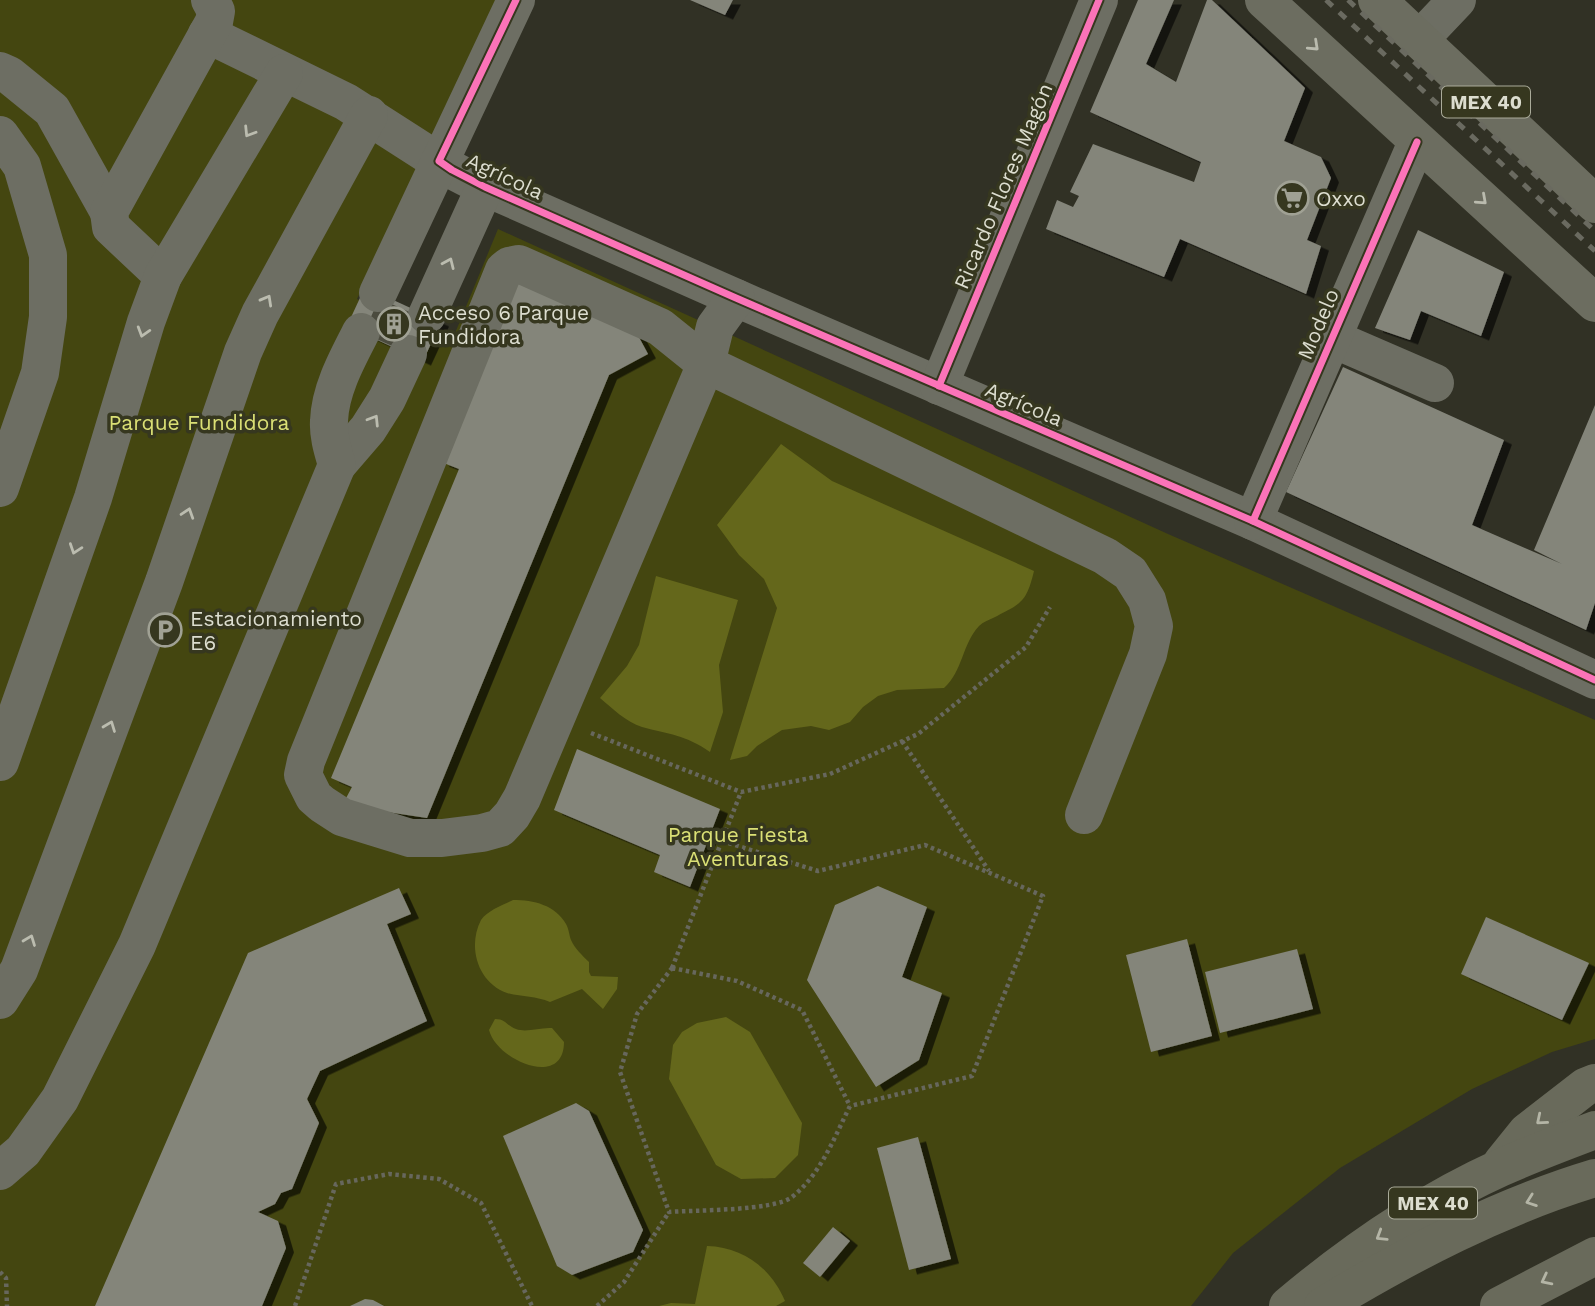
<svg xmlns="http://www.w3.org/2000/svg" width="1595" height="1306" font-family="'Work Sans',sans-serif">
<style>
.green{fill:#444610}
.water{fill:#64671b}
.building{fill:#84857a;filter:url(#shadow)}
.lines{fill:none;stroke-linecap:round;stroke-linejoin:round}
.minor-tunnel{stroke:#4b4b3e;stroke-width:38;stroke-dasharray:38 19;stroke-linecap:butt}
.path{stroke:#67675d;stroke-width:4.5;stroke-dasharray:3.5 3.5;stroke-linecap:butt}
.minor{stroke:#6d6e63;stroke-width:38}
.major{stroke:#6c6d60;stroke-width:38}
.highway{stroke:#696a5b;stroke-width:38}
.rail{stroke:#6a6a60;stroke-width:5;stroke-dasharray:9 9;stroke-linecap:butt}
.cycleway-casing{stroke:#36371f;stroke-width:11}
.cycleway{stroke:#fb73b8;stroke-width:7}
.oneway{stroke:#babbae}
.oneway2{stroke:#bbbcaf}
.oneway3{stroke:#b4b5a6}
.labels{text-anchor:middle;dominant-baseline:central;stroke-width:7;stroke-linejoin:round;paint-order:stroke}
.shield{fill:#36371f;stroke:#aaab9a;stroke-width:2}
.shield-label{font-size:19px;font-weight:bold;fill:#dcddcf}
.street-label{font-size:21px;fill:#dcddcf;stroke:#36371f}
.poi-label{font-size:21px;fill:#dcddcf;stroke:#36371f;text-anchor:start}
.park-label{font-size:21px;fill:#dbe075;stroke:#36371f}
</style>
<defs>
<filter id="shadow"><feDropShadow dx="8" dy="4.5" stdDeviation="0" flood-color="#0009"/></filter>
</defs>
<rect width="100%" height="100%" fill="#313125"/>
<polygon class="green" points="0,0 504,0 357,299 451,343 498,229 1168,534 1595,720 1595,1039 1552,1052 1472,1089 1340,1168 1233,1253 1191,1306 0,1306"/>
<g class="water">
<path d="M781,444l51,37 202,90c-8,33 -13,32 -41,47 -4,2 -10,4 -14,8 -17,18 -16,45 -35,62l-47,2 -19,6 -15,11 -13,15 -21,8 -18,-4 -29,4 -25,16 -10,10 -17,4 47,-152 -13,-29 -25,-24 -22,-30z"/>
<path d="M656,576l82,24 -19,65 4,47 -13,40c-24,-17 -42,-18 -68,-25 -16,-5 -30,-19 -42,-29l27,-32 12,-21z"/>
<path d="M513,900c21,0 42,5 53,24 3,5 3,11 5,16 4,9 11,15 18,22v10l2,4 27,1 -1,12 -14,20 -21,-20 -32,13c-14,-6 -28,-5 -43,-9 -29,-10 -40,-46 -26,-73 7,-10 22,-15 32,-20z"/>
<polygon points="726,1017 750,1032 802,1123 798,1155 775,1178 741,1179 716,1165 669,1079 673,1045 682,1032 697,1023"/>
<path d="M495,1019c11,0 12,7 21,10 11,4 24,-2 36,-1l12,14c0,47 -67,19 -75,-12z"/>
<path d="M707,1246c36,1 64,22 78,55l-9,5h-117l12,-3 24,1z"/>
</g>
<g class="building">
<polygon points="690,0 733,0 725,15"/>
<polygon points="1138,0 1174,0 1146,64 1176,82 1207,0 1212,0 1305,88 1284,141 1321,157 1331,178 1307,240 1321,246 1306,294 1180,239 1164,277 1046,229 1057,200 1073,207 1079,196 1070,192 1093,144 1194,182 1201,162 1090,112"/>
<polygon points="1418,230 1504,272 1481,336 1421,311 1410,340 1375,328"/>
<polygon points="515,279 634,328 648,354 609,375 427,818 374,810 345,800 352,787 331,778 459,469 441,462"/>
<polygon points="365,287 441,322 423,361 347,326"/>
<polygon points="1343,367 1504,440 1472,525 1562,564 1534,550 1595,405 1595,603 1586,630 1286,492"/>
<polygon points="577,749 720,809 690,887 654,872 660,855 554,810"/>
<polygon points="878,886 927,907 902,977 942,993 919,1060 876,1087 807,980 835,905"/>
<polygon points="399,888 411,914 387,924 427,1021 320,1071 307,1099 319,1123 292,1189 281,1193 275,1204 258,1212 278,1221 286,1248 262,1306 95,1306 248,953"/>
<polygon points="1486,917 1589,963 1562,1020 1461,974"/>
<polygon points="1187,939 1212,1036 1151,1052 1126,955"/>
<polygon points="1297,949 1313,1009 1220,1033 1205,972"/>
<polygon points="576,1103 589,1111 643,1230 633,1252 572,1275 557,1266 503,1136"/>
<polygon points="918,1137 951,1259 909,1270 877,1148"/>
<polygon points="833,1227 850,1241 820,1277 803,1263"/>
<polygon points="365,1299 373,1300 384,1306 350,1306"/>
</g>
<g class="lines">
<polyline class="minor-tunnel" points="381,341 398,303"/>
<g class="path">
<polyline points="591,733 741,792 830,774 918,734 1026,647 1050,607"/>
<polyline points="902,741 989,871"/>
<polyline points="722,841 818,871 925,845 1043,896 972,1076 850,1106"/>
<path d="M672,968l65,13 65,29 48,96c-16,32 -29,68 -58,91 -18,14 -98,13 -123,15l-49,-140 17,-58z"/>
<polyline points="672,968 741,792"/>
<polyline points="0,1272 6,1278 7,1306"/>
<polyline points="295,1306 336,1184 389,1174 439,1179 481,1203 532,1306"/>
<polyline points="597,1306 624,1282 669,1212"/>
</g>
<g class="minor">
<polyline points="207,34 346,102 452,170 485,187 736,298 1253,521 1595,680"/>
<polyline points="1420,39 1457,0"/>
<polyline points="0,71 9,75 52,110 109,212"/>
<polyline points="0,135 22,166 48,255 48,317 40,373 0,488"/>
<polyline points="163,276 111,227 109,212 214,22 216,11 210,0"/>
<polyline points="378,293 516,0"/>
<polyline points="736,298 715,327 706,364 660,327 519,264 509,266 504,270 306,761 303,775 314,797 322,804 342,817 410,838 442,838 482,833 500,828 512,815 522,798 706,364 1105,556 1130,573 1147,600 1154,626 1148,654 1084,815"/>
<polyline points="427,315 485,187"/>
<polyline points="1331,338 1435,383"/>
<polyline points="939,386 1099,0"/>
<polyline points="341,448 337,465 368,429 387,399 408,354"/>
<polyline points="1253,521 1417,142"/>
<polyline points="0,762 93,498 146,322 163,276 284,73"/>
<polyline points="0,1000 19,970 164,582 243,352 260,314 369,115"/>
<path d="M0,1171l23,-20 37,-52 77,-154 200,-480c-4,-14 -9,-29 -8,-44 1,-31 18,-62 32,-89"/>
</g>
<g class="major">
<polyline points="1264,0 1595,303"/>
<polyline points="1377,0 1595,204"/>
</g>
<g class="highway">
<polyline points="1502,1163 1527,1132 1585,1087 1595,1083"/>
<path d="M1288,1306c64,-54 135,-103 212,-138 31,-14 63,-26 95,-38"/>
<path d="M1323,1306c86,-52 176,-99 272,-128"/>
<polyline points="1499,1306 1595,1256"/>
</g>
<g class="rail">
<polyline points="1326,0 1595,251"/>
<polyline points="1348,0 1595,231"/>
</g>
<defs>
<g id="cycleway">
<polyline points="516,0 439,161 452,170 485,187 736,298 1253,521 1595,680"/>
<polyline points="939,386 1099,0"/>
<polyline points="1253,521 1417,142"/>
</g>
</defs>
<use href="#cycleway" class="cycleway-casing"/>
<use href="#cycleway" class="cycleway"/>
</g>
<defs><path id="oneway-chevron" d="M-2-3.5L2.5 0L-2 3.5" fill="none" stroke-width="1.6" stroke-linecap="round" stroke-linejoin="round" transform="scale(1.75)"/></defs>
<g class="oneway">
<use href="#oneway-chevron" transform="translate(1314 46) rotate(43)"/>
<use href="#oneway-chevron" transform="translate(1482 200) rotate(42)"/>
</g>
<g class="oneway2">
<use href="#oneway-chevron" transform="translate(249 132) rotate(122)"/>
<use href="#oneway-chevron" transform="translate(449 263) rotate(-66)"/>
<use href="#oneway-chevron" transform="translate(267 300) rotate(-61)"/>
<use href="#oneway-chevron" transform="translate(143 332) rotate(107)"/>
<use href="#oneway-chevron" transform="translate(374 420) rotate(-58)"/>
<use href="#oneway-chevron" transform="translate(188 513) rotate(-72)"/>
<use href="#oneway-chevron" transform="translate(75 549) rotate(109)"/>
<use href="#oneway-chevron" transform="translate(110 726) rotate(-69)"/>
<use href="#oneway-chevron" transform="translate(30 940) rotate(-69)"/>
</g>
<g class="oneway3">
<use href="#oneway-chevron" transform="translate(1541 1120) rotate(140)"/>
<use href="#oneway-chevron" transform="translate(1531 1201) rotate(160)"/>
<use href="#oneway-chevron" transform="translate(1381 1236) rotate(148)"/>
<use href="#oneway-chevron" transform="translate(1546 1280) rotate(153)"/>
</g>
<defs>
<symbol id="supermarket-ring" viewBox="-11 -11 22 22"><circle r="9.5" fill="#36371f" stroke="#a0a194" stroke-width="1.5"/><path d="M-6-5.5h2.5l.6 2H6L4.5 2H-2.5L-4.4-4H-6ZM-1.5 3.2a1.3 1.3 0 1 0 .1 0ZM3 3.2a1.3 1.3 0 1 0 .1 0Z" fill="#a0a194"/></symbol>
<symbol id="building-ring" viewBox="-11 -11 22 22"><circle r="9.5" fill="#36371f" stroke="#a0a194" stroke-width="1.5"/><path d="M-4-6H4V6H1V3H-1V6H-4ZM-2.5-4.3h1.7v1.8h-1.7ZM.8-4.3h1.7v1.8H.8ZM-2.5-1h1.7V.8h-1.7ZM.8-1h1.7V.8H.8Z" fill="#a0a194"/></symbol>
<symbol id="parking-ring" viewBox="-11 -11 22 22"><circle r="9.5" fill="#36371f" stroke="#a0a194" stroke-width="1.5"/><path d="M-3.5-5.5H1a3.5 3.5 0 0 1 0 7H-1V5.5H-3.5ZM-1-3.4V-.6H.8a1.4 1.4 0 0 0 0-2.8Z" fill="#a0a194"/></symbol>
</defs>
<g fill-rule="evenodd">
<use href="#supermarket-ring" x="1273" y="179" width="38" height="38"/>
<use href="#building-ring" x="375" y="305" width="38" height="38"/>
<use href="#parking-ring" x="146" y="611" width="38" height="38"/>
</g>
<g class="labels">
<g class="shield">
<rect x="1442" y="86.5" width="88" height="31" rx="5"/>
<rect x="1389" y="1187.5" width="88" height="31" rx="5"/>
</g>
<g class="shield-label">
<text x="1486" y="102">MEX 40</text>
<text x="1433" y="1203">MEX 40</text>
</g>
<g class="street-label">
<text transform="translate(505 176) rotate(25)">Agrícola</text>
<text transform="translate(1003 186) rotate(-67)">Ricardo Flores Magón</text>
<text transform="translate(1318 324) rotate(-67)">Modelo</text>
<text transform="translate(1024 404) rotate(23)">Agrícola</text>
</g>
<g class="poi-label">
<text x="1316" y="198">Oxxo</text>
<text x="418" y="312">Acceso 6 Parque<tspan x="418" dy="24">Fundidora</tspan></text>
<text x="190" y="618">Estacionamiento<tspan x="190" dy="24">E6</tspan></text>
</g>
<g class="park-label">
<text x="199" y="422">Parque Fundidora</text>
<text x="738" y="834">Parque Fiesta<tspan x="738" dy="24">Aventuras</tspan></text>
</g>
</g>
</svg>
